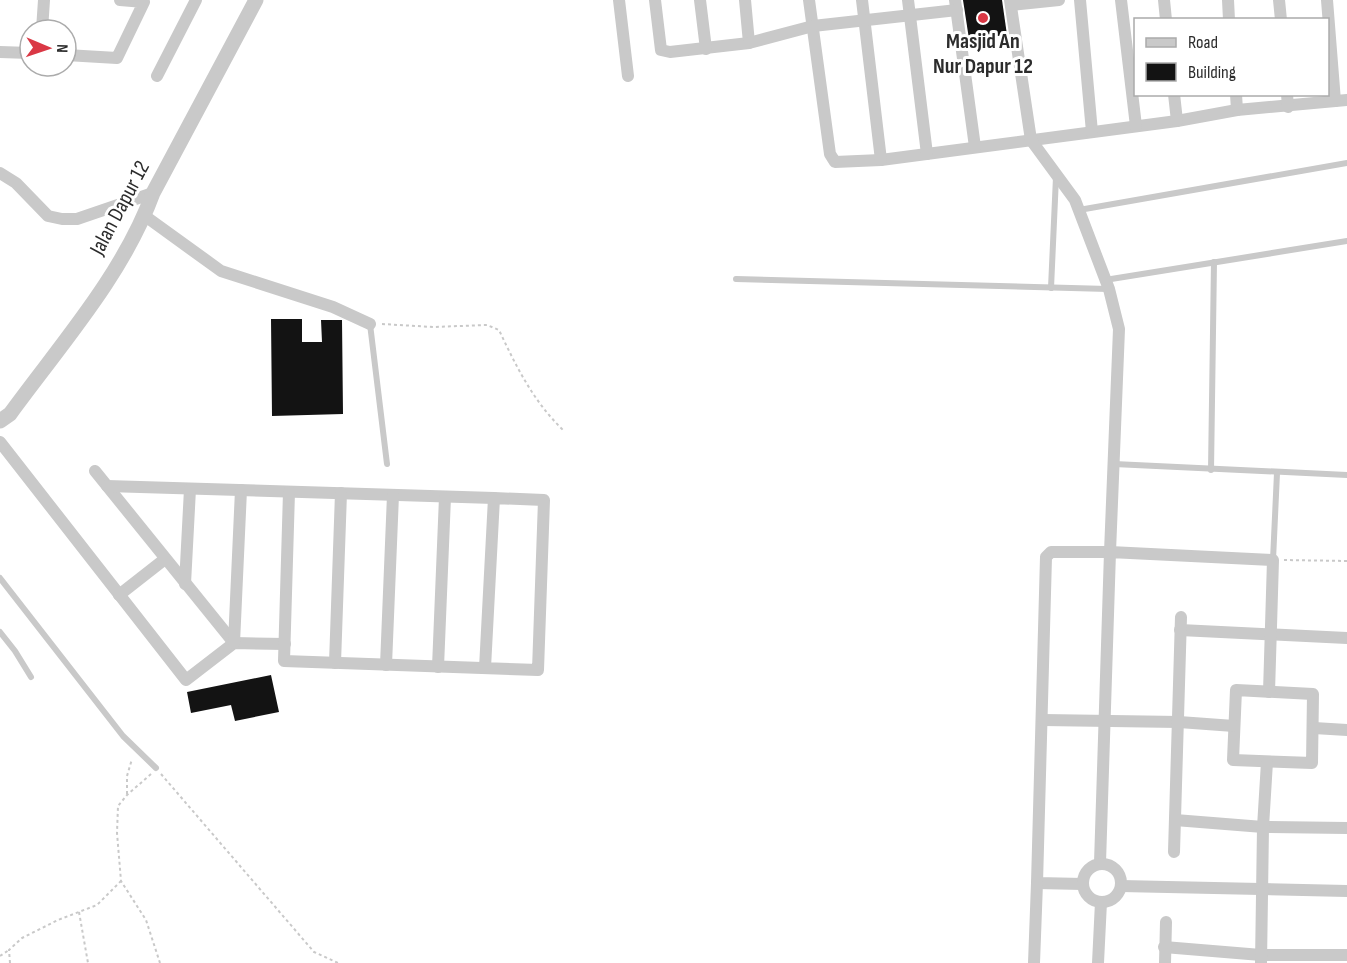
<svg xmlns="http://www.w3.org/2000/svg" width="1347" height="963" font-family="'Sofia Sans Condensed',sans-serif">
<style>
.building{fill:#131313}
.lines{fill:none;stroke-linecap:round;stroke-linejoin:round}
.path{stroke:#c9c9c9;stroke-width:2;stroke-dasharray:3 3;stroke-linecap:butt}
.service{stroke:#c9c9c9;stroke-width:6}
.minor{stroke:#c9c9c9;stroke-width:12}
.tertiary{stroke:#c9c9c9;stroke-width:15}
.poi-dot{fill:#da3845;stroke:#fff;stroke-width:2}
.labels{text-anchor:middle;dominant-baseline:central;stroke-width:6;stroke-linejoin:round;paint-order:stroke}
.poi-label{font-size:22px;font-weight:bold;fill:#2c2c2c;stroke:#fff}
.street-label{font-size:22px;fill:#2c2c2c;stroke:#fff}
</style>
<rect width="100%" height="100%" fill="#fff"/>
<g class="building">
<polygon points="963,0 1002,0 1007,35 969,39"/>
<polygon points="271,319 302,319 302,342 322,342 321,320 342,320 343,414 272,416"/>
<polygon points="271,675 279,712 235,721 231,705 191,713 187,692"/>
</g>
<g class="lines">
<g class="path">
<path d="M382,324l51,3 54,-2 12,5c17,36 34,71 64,100"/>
<polyline points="1284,560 1347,561"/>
<polyline points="151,774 127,795 118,806 117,833 121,881 146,920 160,963"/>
<polyline points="161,774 314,952 338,963"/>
<polyline points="127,794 127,776 132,759"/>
<polyline points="79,912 88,963"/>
<polyline points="0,956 9,950"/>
<polyline points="10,963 9,950 22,938 58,920 97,905 121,881"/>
</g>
<g class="service">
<polyline points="1079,210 1347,163"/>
<polyline points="736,279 1108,289"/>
<polyline points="1105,280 1347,241"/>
<polyline points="1051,288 1056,177"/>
<polyline points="370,324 387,464"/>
<polyline points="1114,464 1347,475"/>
<polyline points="1211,470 1214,262"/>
<polyline points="1273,560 1277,473"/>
<polyline points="0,578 123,736 156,768"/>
<polyline points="0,632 15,651 31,677"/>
</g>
<g class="minor">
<polyline points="619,0 628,76"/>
<polyline points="655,0 661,50 670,52 749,43 745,0"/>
<polyline points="700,0 706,49"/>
<polyline points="809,0 830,154 835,162 881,160 1177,121 1237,110 1347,100"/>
<polyline points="862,0 881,160"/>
<polyline points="908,0 927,154"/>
<polyline points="955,0 975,147"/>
<polyline points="1010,0 1031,140 1075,200 1109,289 1119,329 1110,552 1051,552 1046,557 1037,883 1083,884"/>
<polyline points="1080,0 1092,132"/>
<polyline points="1121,0 1136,126"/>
<polyline points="1164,0 1166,20"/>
<polyline points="1228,0 1229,20"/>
<polyline points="1279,0 1281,20"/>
<polyline points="1327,0 1335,101"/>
<polyline points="1011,5 1059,0"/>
<polyline points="42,30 44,0"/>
<polyline points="749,43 813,26 957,10"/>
<polyline points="0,52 30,53"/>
<polyline points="66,55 117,58 144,2 120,0"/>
<polyline points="157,76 196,0"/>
<polyline points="1174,94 1177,121"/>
<polyline points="1236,94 1237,110"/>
<polyline points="1287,94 1288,107"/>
<polyline points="0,173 16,183 48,216 62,219 77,219 153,193"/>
<polyline points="145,216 221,271 333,307 370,324"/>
<polyline points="0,442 186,680 234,643 285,644"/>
<polyline points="95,471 234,643"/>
<polyline points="107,486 494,498"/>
<polyline points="289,492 284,661 538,670 544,500 494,498 485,668"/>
<polyline points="185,584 190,489"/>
<polyline points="119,595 165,559"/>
<polyline points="1180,630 1347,638"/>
<polyline points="234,643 241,490"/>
<polyline points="335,663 341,493"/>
<polyline points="386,665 393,495"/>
<polyline points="438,667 445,497"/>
<polygon points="1236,690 1313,694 1312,763 1233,760"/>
<polyline points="1043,720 1179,722 1234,726"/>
<polyline points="1314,728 1347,730"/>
<polyline points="1175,820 1263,827 1347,828"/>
<polyline points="1174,852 1181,617"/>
<polyline points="1100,863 1110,552 1273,560 1269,692"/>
<circle cx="1102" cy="883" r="19"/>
<polyline points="1121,886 1347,891"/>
<polyline points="1164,947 1261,955 1347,955"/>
<polyline points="1034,963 1037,883"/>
<polyline points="1098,963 1101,902"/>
<polyline points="1165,963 1166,922"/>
<polyline points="1261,963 1263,827 1267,762"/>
</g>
<path class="tertiary" d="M0,421l10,-7c51,-70 113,-139 143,-221l103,-193"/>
</g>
<circle class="poi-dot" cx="983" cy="18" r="6"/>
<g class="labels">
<g class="poi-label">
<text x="983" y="41">Masjid An<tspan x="983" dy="25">Nur Dapur 12</tspan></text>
</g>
<g class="street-label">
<text transform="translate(120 208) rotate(-62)">Jalan Dapur 12</text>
</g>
</g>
<rect x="1134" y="18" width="195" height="78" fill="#ffffff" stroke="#ababab" stroke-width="1.5"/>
<rect x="1146" y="38" width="30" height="9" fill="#c9c9c9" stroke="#ababab" stroke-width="1.5"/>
<text x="1188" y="48" font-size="18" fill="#2c2c2c">Road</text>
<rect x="1146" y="63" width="30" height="18" fill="#131313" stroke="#ababab" stroke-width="1.5"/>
<text x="1188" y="78" font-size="18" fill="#2c2c2c">Building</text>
<g transform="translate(48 48) rotate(92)"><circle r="28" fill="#ffffff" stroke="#ababab" stroke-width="1.5"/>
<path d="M0-4.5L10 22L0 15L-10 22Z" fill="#da3845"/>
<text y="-9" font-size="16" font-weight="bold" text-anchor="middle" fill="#2c2c2c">N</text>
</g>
</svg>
